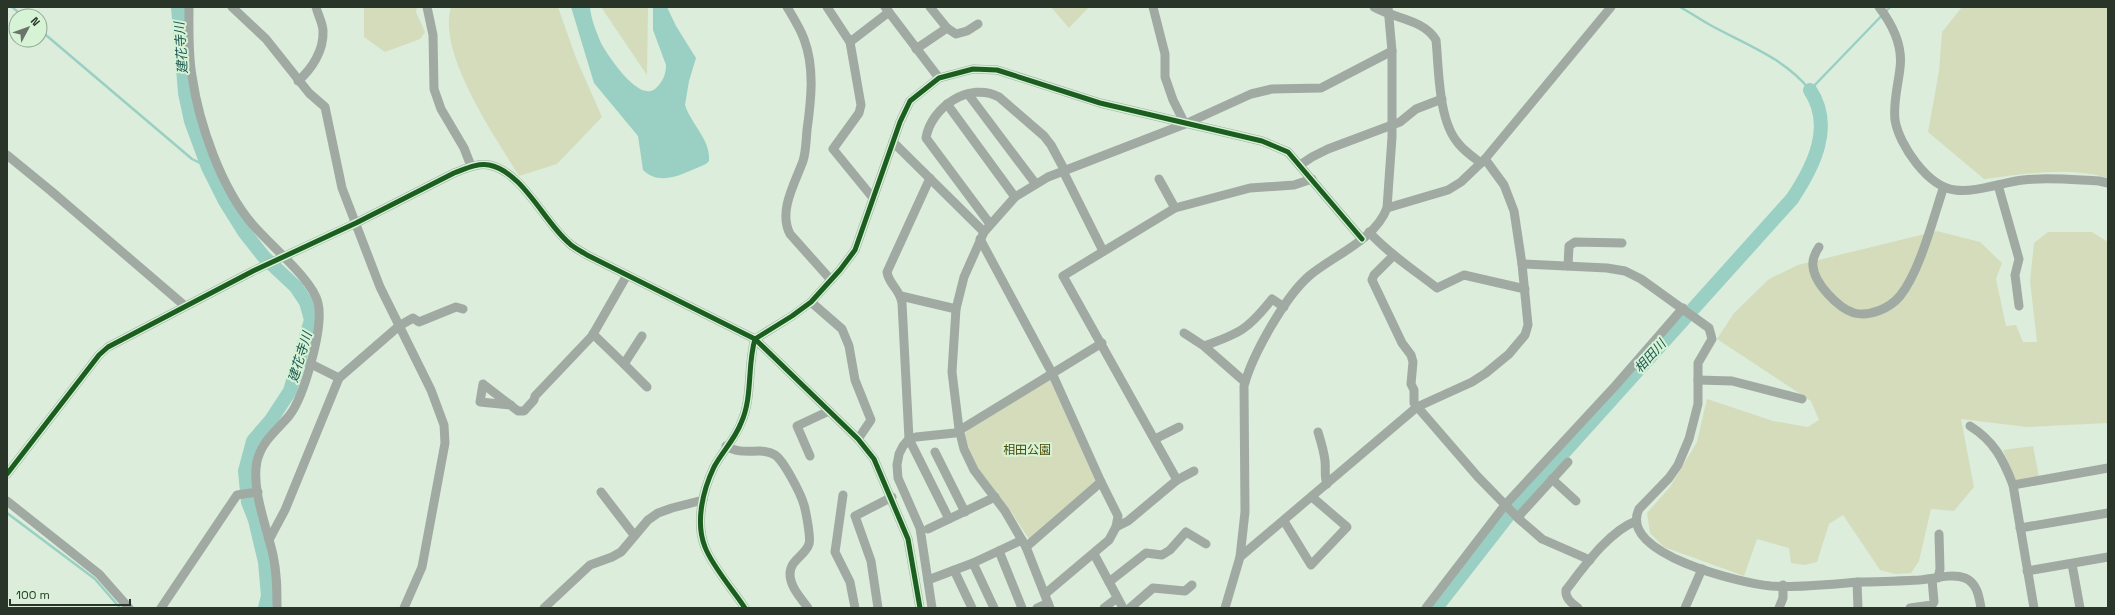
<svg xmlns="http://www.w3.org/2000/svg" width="2115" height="615" font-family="'Space Grotesk','Noto Sans JP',sans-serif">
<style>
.green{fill:#d5dcbc}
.water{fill:#9ad0c4}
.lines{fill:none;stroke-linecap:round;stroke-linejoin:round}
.stream{stroke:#9ad0c4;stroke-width:2.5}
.river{stroke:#9ad0c4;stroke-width:14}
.minor{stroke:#a0aaa3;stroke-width:9}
.cycleway-casing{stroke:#d6f3d6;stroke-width:8}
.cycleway{stroke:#1b5e20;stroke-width:5}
.labels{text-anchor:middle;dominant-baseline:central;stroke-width:4;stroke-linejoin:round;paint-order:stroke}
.park-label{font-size:12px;fill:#4d4906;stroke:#d6f3d6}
.water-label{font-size:13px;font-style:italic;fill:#1c5650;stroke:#d6f3d6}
</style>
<rect width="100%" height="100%" fill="#dceddc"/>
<g class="green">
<polygon points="364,7 417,7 416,12 425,32 420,39 385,52 364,37"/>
<path d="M451,7h107l18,51 26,59 -45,47 -38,12c-24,-40 -82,-122 -68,-169z"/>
<polygon points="601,7 648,7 647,75"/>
<polygon points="1051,7 1089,7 1069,28"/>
<path d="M1962,7h146v171c-41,-12 -83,-4 -124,1l-56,-47 11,-61 3,-39z"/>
<polygon points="1937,231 1980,242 2002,263 1996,279 2006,326 2016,325 2023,342 2037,342 2030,281 2034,243 2048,232 2092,232 2108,242 2108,423 2027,427 1961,419 1974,487 1954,511 1931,509 1919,561 1911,573 1895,574 1880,570 1843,515 1829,524 1817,562 1804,565 1791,563 1789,548 1757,539 1744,576 1664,547 1650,533 1647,513 1670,487 1697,442 1707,399 1773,421 1808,427 1819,420 1811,401 1717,339 1734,313 1769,279 1798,265"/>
<polygon points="1047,379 1052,380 1097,480 1029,539 1010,510 975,464 964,435 971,425"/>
<polygon points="2033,446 2039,477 2015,480 2003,450"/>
</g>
<path class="water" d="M571,7h19c1,12 6,24 11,36 7,13 40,63 56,44 6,-6 9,-13 9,-22l-13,-35v-23h14l9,19 20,32 -7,23 -4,24c6,19 26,35 24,56l-3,3c-20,8 -45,24 -63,6l-5,-34 -44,-53z"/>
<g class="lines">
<g class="stream">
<polyline points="12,7 23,16"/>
<path d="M1680,7c11,6 21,13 32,19 35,19 72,32 98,64l80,-83"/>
<polyline points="40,30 192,159 208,167"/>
<polyline points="7,513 95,579 120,608"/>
</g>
<g class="river">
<polyline points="178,7 185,93 191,121 208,167 225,201 245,233 264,257 296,287 306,302 311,320 290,391 271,420 253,441 245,471 248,502 255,520 265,562 268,596 265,608"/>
<path d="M1436,608l78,-100 278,-309c22,-33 42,-73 18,-109"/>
</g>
<g class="minor">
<path d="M189,7c0,23 -1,46 3,69 7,48 29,112 61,149 17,20 60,55 65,78 6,24 -14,94 -29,113 -13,15 -27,25 -32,45 -6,28 10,67 16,94 4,18 4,35 4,53"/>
<polyline points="232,7 266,39 309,93 325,107 342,188 380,287 431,390 444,425 445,443 422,567 404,608"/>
<polyline points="427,7 433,35 434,89 441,109 464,148 471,166"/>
<path d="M787,7c6,10 13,21 17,32 11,29 7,62 3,91 -1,10 -1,22 -4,31 -8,22 -25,50 -13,73l41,46"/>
<polyline points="827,7 850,42 861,105 859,113 833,149 873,198"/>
<polyline points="885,7 939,78"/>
<polyline points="930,7 947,28"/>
<polyline points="1153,7 1165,54 1165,77 1173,100 1185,124"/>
<path d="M1374,7c21,12 49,12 62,33 3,29 2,80 22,103 6,8 15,14 23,20"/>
<path d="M1879,7c13,17 24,39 21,61 -2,18 -7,34 -5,52 4,25 33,67 60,70 19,3 49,-8 68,-10 25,-3 52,0 76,1l9,2"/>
<polyline points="850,42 889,12"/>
<polyline points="916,49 947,28 956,34 967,31 978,24"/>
<path d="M298,81c14,-12 26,-31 25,-50 0,-7 -5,-16 -7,-24"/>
<polyline points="968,94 1035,183"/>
<polyline points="947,104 1015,197"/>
<polyline points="893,142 984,232"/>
<polyline points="7,155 51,191 185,306"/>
<polyline points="1300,165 1312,157 1328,149 1400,122 1416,109 1442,99"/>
<polyline points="1063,171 1103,251"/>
<polyline points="1998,185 2019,259 2015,275 2019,306"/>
<polyline points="1175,208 1250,188 1294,185 1312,179"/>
<polyline points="1387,208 1448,190 1461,182 1485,159"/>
<path d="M990,224l-64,-86c5,-31 44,-57 73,-41l45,39 7,9 14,26"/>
<path d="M1369,232c20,22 45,38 68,56l27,-13 61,14"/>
<polyline points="980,239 1052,373 1101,482 1118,516 1116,527 1109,540 1045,594"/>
<path d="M1819,247c-4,6 -7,12 -6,19 1,17 25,42 41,47 16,4 36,-5 46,-17 20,-25 33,-77 43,-107"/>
<polyline points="1393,256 1374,275 1372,280 1402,343 1411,355 1413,362 1411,384 1414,390 1414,403 1478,477 1519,519 1542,539 1590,560"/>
<path d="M1522,264l85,4 18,3 16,8 68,49 3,11 -14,24v41l-9,35 -11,26 -9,13 -30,31c-22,45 102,74 132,77 26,2 61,-2 88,-4 20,0 40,-1 60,-2 13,-1 33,-7 46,-2 12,5 14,18 16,30"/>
<polyline points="1568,266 1569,246 1575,242 1622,243"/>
<polyline points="901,296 956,309"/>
<polyline points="811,302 842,329 849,346 855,380 871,420 858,439"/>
<polyline points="1184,333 1204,346 1245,382"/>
<polyline points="593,334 624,364 642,336"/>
<path d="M1204,346c37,-13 44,-17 68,-47l12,8"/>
<polyline points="309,363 339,378"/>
<polyline points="624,364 647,387"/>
<polyline points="1698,380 1732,381 1802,399"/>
<polyline points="511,405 480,402 483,384 518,411 524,411 534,400 535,396 592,336 627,275"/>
<path d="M1970,426c24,15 33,33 43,59l21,123"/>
<path d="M1318,432c3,10 6,19 7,29 1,9 -1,15 2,23"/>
<polyline points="1155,439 1179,427"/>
<path d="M726,446c17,11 36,0 49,9 9,6 26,39 29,50 2,7 7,33 5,39 -4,12 -19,16 -19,30 0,13 11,24 18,34"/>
<polyline points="935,452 965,512"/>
<polyline points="810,456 797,426 829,411"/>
<path d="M7,474l92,-119 9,-8 145,-76 103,-48 98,-50c11,-4 23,-10 35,-8 33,6 56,58 80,78 5,5 12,8 18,12l168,84 103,100 16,20 34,80 12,69"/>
<polyline points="1552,479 1576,501"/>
<polyline points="1177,480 1194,471"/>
<polyline points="2013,485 2108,468"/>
<polyline points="601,492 634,535"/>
<polyline points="843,495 835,552 850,582 855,608"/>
<polyline points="7,501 99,574 129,608"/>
<polyline points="1518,517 1568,462"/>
<polyline points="949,519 995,497"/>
<polyline points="1284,521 1311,565 1347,527 1312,497"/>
<polyline points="1116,527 1128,521 1177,480 1063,276 1175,208 1159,179"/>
<polyline points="2020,528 2108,513"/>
<path d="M928,529l21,-10 -40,-80 -7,-136c-2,-14 -13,-18 -15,-31l43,-94"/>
<polyline points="269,540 285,510 339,378 399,326 413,318 419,322 456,307 463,309"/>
<polyline points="1026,547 1101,482"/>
<polyline points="999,551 1022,608"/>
<polyline points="1094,554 1123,608"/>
<polyline points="1240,557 1417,407 1472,382 1486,373 1509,354 1525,335 1528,325 1522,264 1514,211 1504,185 1485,159 1611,7"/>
<polyline points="973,563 994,608"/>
<polyline points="2072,564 2080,608"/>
<polyline points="954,570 972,608"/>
<polyline points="2027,571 2108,557"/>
<polyline points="1938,578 1940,569 1939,534"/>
<polyline points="928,580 973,563 1022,540"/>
<polyline points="1109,582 1146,553 1162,555 1170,550 1186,532 1206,544"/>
<polyline points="1857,582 1858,608"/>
<polyline points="161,608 237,495 258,492"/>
<polyline points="544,608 590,565 612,557 621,552 648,520 658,513 672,508 703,500"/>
<path d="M745,608c-11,-17 -33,-42 -40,-61 -10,-25 -2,-57 9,-80 8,-15 21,-28 27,-44 12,-26 6,-57 14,-84l37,-23 19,-14 29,-32 15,-20 45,-128 10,-21 29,-23 34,-9 24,1 103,33 162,38 26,11 74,87"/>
<polyline points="878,608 871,561 855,516 892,497"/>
<polyline points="932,608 920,528 898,478 897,465 899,454 903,446 909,439 916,437 955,433 1102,343"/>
<polyline points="1037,608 1048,603"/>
<polyline points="1050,608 1026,547 1005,511 974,470 964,449 959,429 952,372 956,309 964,277 984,232 1015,197 1048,177 1185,124 1251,94 1272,89 1321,88 1392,51 1388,7"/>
<polyline points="1104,608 1117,598"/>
<polyline points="1130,608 1153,588 1185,591 1192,585"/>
<path d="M1225,608l15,-51 5,-45 -1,-126c8,-31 41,-89 65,-110 25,-21 66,-36 78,-68l5,-71v-86"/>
<polyline points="1426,608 1505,505 1616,385 1683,308"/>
<path d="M1578,608c-6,-5 -13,-9 -12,-18 18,-23 42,-58 70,-69"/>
<polyline points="1685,608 1702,569"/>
<polyline points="1779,608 1783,598 1783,585"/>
<polyline points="1910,608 1932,605 1934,602 1932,579"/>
</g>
<defs>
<g id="cycleway">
<path d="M7,474l92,-119 9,-8 145,-76 103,-48 98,-50c11,-4 23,-10 35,-8 33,6 56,58 80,78 5,5 12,8 18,12l168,84 103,100 16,20 34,80 12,69"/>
<path d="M745,608c-11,-17 -33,-42 -40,-61 -10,-25 -2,-57 9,-80 8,-15 21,-28 27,-44 12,-26 6,-57 14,-84l37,-23 19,-14 29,-32 15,-20 45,-128 10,-21 29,-23 34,-9 24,1 103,33 162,38 26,11 74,87"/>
</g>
</defs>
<use href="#cycleway" class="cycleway-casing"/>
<use href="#cycleway" class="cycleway"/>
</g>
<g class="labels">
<g class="park-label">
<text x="1027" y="450">相田公園</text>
</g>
<g class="water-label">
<text transform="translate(181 48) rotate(-94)">建花寺川</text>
<text transform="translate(1650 356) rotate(-48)">相田川</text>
<text transform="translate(300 357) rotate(-73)">建花寺川</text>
</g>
</g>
<rect width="2115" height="615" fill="none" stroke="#2a352a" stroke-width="16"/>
<g transform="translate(28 28) rotate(49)"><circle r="19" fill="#d6f3d6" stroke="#91a791"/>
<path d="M0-3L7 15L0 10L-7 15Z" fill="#687568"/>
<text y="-6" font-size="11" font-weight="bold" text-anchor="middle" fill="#2a352a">N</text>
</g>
<path d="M10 599v6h120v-6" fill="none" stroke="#2a352a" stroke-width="2"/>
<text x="16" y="599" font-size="12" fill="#2a352a" stroke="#d6f3d6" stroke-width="3" paint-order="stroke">100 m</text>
</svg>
